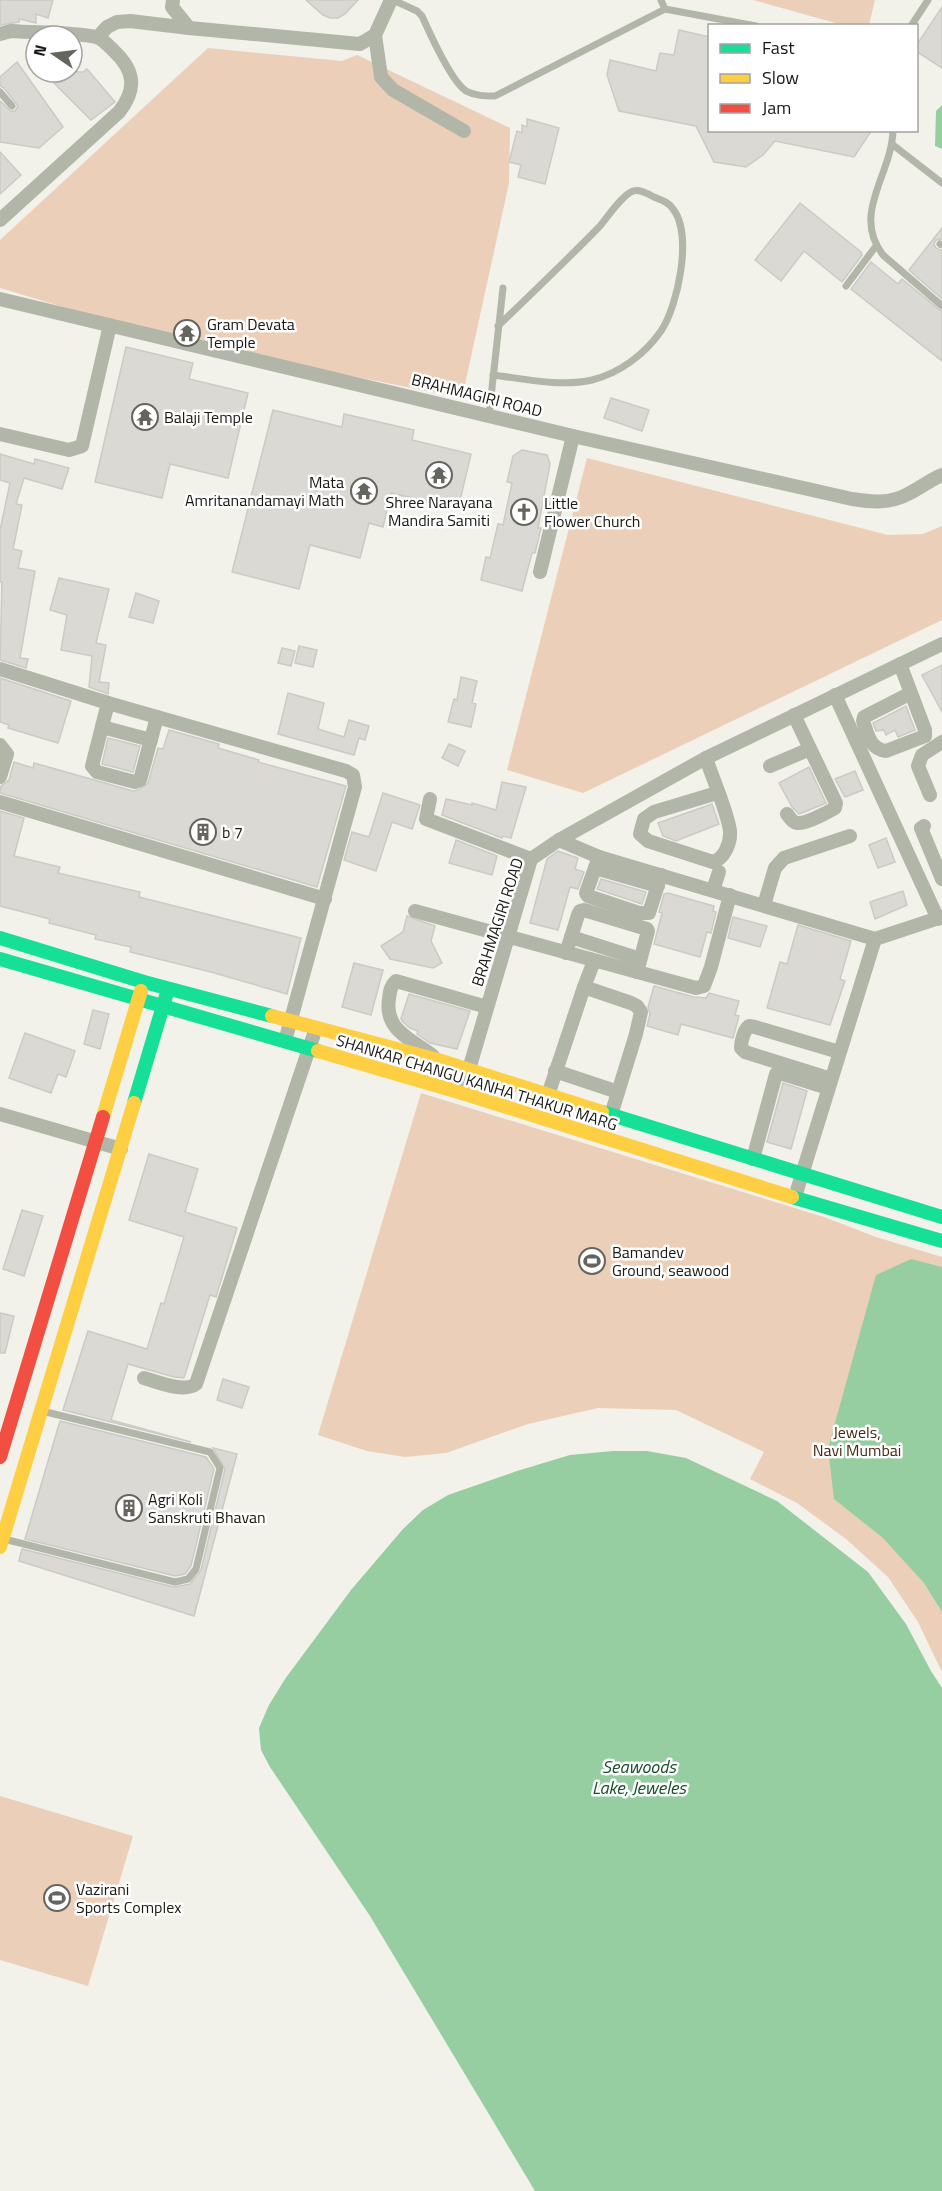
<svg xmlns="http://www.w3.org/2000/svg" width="942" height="2191" font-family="'Titillium Web',sans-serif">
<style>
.green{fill:#eccfb9}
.water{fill:#96cea2}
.building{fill:#dbd9d4;stroke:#cccac5;stroke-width:1.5}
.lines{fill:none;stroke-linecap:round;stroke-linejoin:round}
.lane{stroke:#b1b6a9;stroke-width:7}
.street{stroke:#b1b6a9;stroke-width:14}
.fast{stroke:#16e098;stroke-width:14}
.slow{stroke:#ffcf43;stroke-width:14}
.jam{stroke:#f24e42;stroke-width:14}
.labels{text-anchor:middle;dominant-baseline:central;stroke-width:5;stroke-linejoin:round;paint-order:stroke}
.poi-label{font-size:16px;fill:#191814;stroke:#fff;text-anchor:start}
.street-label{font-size:16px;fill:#191814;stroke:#fff}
.park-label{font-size:16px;fill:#492912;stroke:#fff}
.water-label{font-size:18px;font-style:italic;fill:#17512a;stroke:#fff}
</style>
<rect width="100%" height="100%" fill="#f2f1ea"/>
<g class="green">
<polygon points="753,0 875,0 869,25 843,25"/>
<polygon points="208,48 342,61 357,55 510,128 509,183 462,398 177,341 0,288 0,240"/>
<polygon points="587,458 888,535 923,534 942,526 942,620 583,793 507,770"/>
<polygon points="421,1093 824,1217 876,1237 942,1257 942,1672 918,1622 888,1577 846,1539 797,1503 750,1479 764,1452 676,1410 598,1408 528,1424 446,1453 405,1457 367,1451 318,1435"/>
<polygon points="0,1796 133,1836 88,1986 0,1960"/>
</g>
<g class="water">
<polygon points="942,105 942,149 935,146 936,111"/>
<polygon points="911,1259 942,1267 942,1612 924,1583 883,1538 834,1499 828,1448 876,1275"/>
<polygon points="613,1451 647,1451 686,1458 777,1501 868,1572 906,1624 931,1671 942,1688 942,2191 535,2191 370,1916 270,1767 261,1750 259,1728 269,1705 285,1679 351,1590 403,1529 423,1510 448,1495 517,1471 570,1455"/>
</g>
<g class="building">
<polygon points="0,0 53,0 48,18 36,14 36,23 20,19 19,22 0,25"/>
<polygon points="306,0 358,0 345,14 338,18 330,18 323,15"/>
<polygon points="942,7 942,68 916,51 916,46"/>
<polygon points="679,30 710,37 710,130 872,130 854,157 775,141 763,155 746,167 714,162 696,126 619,111 607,75 610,60 656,71 660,53 674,55"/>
<polygon points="17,62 63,127 39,148 0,142 0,101 11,111 15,111 18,106 4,88 0,86 0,77"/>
<polygon points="87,69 115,102 91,120 43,72 83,72"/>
<polygon points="527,119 559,128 545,184 518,177 521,165 509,162 517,131 522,133 522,125 527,127"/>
<polygon points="0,152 21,175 0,194"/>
<polygon points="800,203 861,252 862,255 842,282 804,251 781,281 755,260"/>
<polygon points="942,228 942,239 936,240 934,244 936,248 942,251 942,299 909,270"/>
<polygon points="871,262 898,284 902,279 942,312 942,361 851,289"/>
<polygon points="126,347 193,363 189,379 248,393 228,478 170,464 162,498 95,482"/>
<polygon points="611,398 649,410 642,431 604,418"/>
<polygon points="273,410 342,427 344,414 414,430 412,440 471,454 458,509 391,493 383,527 369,523 360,558 310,545 299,589 232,572"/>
<polygon points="522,450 547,455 550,464 538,528 541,528 535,553 532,553 522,591 481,580 486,557 490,558 498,524 503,525 512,483 507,482 513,456"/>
<polygon points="0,454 34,464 35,459 69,468 62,489 24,478 16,504 22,505 13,549 22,551 18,568 35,571 20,658 28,659 26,668 0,660 2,582 0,582 0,530 10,483 0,480"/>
<polygon points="59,578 109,589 96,643 106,645 99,682 109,683 108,694 89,687 92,656 61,650 67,615 50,610"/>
<polygon points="136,593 159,601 153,623 129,617"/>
<polygon points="299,646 317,650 313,667 295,663"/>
<polygon points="282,648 295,651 291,666 278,663"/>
<polygon points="942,665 942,712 922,675"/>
<polygon points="461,677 477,681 472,703 476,704 471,727 448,722 454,699 457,700"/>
<polygon points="0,678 71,701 58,743 8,728 9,725 0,722"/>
<polygon points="288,693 324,703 318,729 344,737 349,720 369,726 365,740 359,738 354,755 278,734"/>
<polygon points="906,706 915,730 898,737 895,730 886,735 884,730 876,731 873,723"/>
<polygon points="169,730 219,744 218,748 259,760 258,762 346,786 317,887 0,793 1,786 9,780 14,762 33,768 34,763 133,791 138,790 148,783 158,748 163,749"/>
<polygon points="108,738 140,746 133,772 102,764"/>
<polygon points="449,744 465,751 458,766 442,758"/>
<polygon points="809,767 826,803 799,814 792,807 779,783"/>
<polygon points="855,771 863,790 845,797 835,779"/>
<polygon points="502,782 526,787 511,838 503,836 502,838 442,815 446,799 472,805 472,803 496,810"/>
<polygon points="383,793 420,805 412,829 392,822 376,871 344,860 352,832 369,837"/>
<polygon points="712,804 719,824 676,841 663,836 658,823"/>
<polygon points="0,811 24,818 14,856 60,867 58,873 140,892 139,897 301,938 287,994 211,972 130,952 131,947 95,939 96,935 49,923 50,919 0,906"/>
<polygon points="886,838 895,862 878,868 869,845"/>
<polygon points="456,840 497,856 492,875 449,863"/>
<polygon points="558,851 578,858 575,869 584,872 578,889 570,887 558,930 530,923 547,859"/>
<polygon points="601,879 646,892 642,904 597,889"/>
<polygon points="903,891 907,905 875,919 870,902"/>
<polygon points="668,893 714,906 713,911 716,912 711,933 707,932 700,957 654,944 662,913 659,912 664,894"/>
<polygon points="407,916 435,926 431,941 442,963 433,968 390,959 381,946 403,932"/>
<polygon points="733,917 767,926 760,947 728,938"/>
<polygon points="798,925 851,941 840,979 845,981 830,1025 767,1008 780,962 787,964"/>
<polygon points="354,963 383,970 371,1015 342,1007"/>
<polygon points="654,986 694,997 706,998 709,993 739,1001 735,1015 739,1016 733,1038 681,1024 678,1035 647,1026 650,1014 648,1007"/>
<polygon points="409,994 470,1011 457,1049 430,1043 417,1034 418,1031 410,1028 403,1022 401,1019"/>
<polygon points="93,1010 109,1014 100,1049 84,1044"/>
<polygon points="25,1033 75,1051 66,1077 58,1074 51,1093 9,1078"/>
<polygon points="783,1083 807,1091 791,1149 767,1142"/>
<polygon points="149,1154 198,1169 185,1212 237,1228 216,1297 210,1295 184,1378 174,1377 128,1364 111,1420 191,1442 63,1410 88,1331 147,1349 161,1303 164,1304 184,1237 129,1220"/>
<polygon points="22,1210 43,1216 24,1276 3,1269"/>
<polygon points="0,1313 14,1316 5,1353 0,1353"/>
<polygon points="223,1379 249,1387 242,1408 217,1400"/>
<polygon points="60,1421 206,1457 214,1469 191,1566 185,1574 175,1576 25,1539"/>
<polygon points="213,1448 237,1454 194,1616 19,1561 22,1549 174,1587 190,1584 201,1570 225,1469"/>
</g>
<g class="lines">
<g class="lane">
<path d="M393,0l24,11 5,5c8,18 29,65 44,75 9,5 19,5 29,5l170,-87 -4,-9"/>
<polyline points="665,9 756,26"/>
<polyline points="911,26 928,0"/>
<polyline points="0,92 12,106"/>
<path d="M893,130c-1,45 -42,83 -10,125l59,51"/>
<polyline points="893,145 942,183"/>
<polyline points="940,244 942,245"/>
<polyline points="846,286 876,246"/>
<path d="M493,375c32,4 68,12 99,5 28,-7 53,-26 69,-49 17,-25 32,-97 12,-122 -4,-7 -12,-9 -19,-12 -6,-3 -14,-8 -21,-6 -11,4 -26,27 -34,36 -33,34 -67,66 -101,99"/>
<polyline points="489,415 503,288"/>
<polyline points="4,1539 175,1582 188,1579 196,1569 220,1468 210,1452 42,1411"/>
</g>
<g class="street">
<polyline points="173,0 172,7 189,28"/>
<path d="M0,34l11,-3c26,2 60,1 85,6 6,1 13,9 18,14 21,20 23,38 5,61l-119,108"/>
<polyline points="375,35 381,77 393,90 464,131"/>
<polyline points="98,37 107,27 117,22 130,21 189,28 360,44 375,35 391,0"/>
<path d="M0,299l573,137 279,63c19,3 38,5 56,-5 12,-6 22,-14 34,-19"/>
<polyline points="0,434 69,450 82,446 110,325"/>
<polyline points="540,572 573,436"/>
<path d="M900,664l25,66v6l-39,15c-16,-2 -18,-16 -23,-30l1,-4 47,-24"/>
<polyline points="0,669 108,703 346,771 353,775 355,787 285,1041"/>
<polyline points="835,695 938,919"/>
<polyline points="108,703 92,766 97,772 135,782 140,780 157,717"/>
<polyline points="102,727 151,740"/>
<polyline points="0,745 7,754 0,777"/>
<path d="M706,758c6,19 22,55 24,73 1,12 -6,28 -17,31l-65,-21 -8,-7 4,-15 10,-7 63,-19"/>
<polyline points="770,766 810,749"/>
<polyline points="930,795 918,766 922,755 942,742"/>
<polyline points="430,799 426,819 531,859"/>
<polyline points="0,802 325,899"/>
<path d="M787,814c3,4 6,9 11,9 8,1 30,-11 37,-15l1,-5 -42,-88"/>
<polyline points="924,826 921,828 942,879"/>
<polyline points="559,840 599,857 875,939"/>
<polyline points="599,857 586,893 588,896 639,913 649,913 661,875"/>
<polyline points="595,868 658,886"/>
<polyline points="713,890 719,872"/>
<polyline points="764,905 775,868 784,858 850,836"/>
<polyline points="415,911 696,988 704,986 711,967 730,895"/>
<polyline points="571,937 640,959"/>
<polyline points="566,953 578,915 580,911 584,910 647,929 648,931 637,972"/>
<polyline points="584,987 594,961"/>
<path d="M433,1056c-22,-17 -49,-26 -44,-57 1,-8 1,-12 7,-18l91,26"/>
<polyline points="555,1071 618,1092"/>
<path d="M831,1079l-86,-27 -4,-4c0,-7 3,-18 8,-22l6,1 84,25"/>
<polyline points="462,1093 531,859 559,840 706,758 942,644"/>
<polyline points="548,1095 584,987 631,1003 637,1006 641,1012 636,1034 611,1115"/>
<polyline points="0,1114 121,1149"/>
<polyline points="753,1159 776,1074 780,1073 828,1088"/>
<polyline points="795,1197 875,939 942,917"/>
<path d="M144,1378c14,4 40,15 52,6l120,-356"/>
</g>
<g class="fast">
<polyline points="0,938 144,982 272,1016"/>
<polyline points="0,959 318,1051"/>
<polyline points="134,1103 166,996"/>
<polyline points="602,1112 942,1217"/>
<polyline points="792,1197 942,1241"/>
</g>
<g class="slow">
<polyline points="272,1016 438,1060 602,1112"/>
<polyline points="318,1051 462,1093 792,1197"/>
<polyline points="103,1117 141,991"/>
<polyline points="0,1547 134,1103"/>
</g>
<polyline class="jam" points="0,1457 103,1117"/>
</g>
<defs>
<symbol id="temple-ring" viewBox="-11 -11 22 22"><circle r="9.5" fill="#fff" stroke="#65645f" stroke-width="1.5"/><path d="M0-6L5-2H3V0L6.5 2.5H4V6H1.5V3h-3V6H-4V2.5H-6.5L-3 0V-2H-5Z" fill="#65645f"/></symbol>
<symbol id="church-ring" viewBox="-11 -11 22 22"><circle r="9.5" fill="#fff" stroke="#65645f" stroke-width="1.5"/><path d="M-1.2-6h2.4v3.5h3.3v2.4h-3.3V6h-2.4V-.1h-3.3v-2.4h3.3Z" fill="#65645f"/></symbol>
<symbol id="building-ring" viewBox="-11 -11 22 22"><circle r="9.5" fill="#fff" stroke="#65645f" stroke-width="1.5"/><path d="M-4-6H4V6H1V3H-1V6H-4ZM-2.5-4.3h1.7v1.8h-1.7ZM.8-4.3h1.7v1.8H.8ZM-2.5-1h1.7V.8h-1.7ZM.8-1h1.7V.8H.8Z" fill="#65645f"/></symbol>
<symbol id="stadium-ring" viewBox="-11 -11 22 22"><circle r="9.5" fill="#fff" stroke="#65645f" stroke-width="1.5"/><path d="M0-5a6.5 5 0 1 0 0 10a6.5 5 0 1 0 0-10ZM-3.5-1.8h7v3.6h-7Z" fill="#65645f"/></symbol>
</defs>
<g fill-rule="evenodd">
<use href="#temple-ring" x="172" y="318" width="30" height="30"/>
<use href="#temple-ring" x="130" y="402" width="30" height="30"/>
<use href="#temple-ring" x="424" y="460" width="30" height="30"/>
<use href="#temple-ring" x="349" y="476" width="30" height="30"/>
<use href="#church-ring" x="509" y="497" width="30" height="30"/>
<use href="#building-ring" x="188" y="817" width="30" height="30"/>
<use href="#stadium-ring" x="577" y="1246" width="30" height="30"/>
<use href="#building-ring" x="114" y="1493" width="30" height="30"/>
<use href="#stadium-ring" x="42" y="1883" width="30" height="30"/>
</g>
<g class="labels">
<g class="poi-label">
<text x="207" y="324">Gram Devata<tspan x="207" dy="18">Temple</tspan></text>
<text x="164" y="417">Balaji Temple</text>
<text x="344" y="482" text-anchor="end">Mata<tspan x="344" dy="18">Amritanandamayi Math</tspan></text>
<text x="439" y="502" text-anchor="middle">Shree Narayana<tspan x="439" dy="18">Mandira Samiti</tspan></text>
<text x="544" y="503">Little<tspan x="544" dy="18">Flower Church</tspan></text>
<text x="222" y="832">b 7</text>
<text x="612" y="1252">Bamandev<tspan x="612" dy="18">Ground, seawood</tspan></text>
<text x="148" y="1499">Agri Koli<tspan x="148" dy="18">Sanskruti Bhavan</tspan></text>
<text x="76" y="1889">Vazirani<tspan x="76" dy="18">Sports Complex</tspan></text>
</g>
<g class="street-label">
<text transform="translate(477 395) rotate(14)">BRAHMAGIRI ROAD</text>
<text transform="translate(497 922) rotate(-72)">BRAHMAGIRI ROAD</text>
<text transform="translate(477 1082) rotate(17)">SHANKAR CHANGU KANHA THAKUR MARG</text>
</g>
<g class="park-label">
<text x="857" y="1432">Jewels,<tspan x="857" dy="18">Navi Mumbai</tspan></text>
</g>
<g class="water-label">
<text x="639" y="1766">Seawoods<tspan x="639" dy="21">Lake, Jeweles</tspan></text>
</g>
</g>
<rect x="708" y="24" width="210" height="108" fill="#ffffff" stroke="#a3a3a1" stroke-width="1.5"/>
<rect x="720" y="44" width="30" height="9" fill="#16e098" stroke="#a3a3a1" stroke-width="1.5"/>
<text x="762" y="54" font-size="18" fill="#191814">Fast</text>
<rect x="720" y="74" width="30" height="9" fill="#ffcf43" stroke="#a3a3a1" stroke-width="1.5"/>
<text x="762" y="84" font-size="18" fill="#191814">Slow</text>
<rect x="720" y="104" width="30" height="9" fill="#f24e42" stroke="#a3a3a1" stroke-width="1.5"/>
<text x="762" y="114" font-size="18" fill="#191814">Jam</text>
<g transform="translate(54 54) rotate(284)"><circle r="28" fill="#ffffff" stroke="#a3a3a1" stroke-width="1.5"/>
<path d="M0-4.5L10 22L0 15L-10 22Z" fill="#65645f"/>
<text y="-9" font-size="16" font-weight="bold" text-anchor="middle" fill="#191814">N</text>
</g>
</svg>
